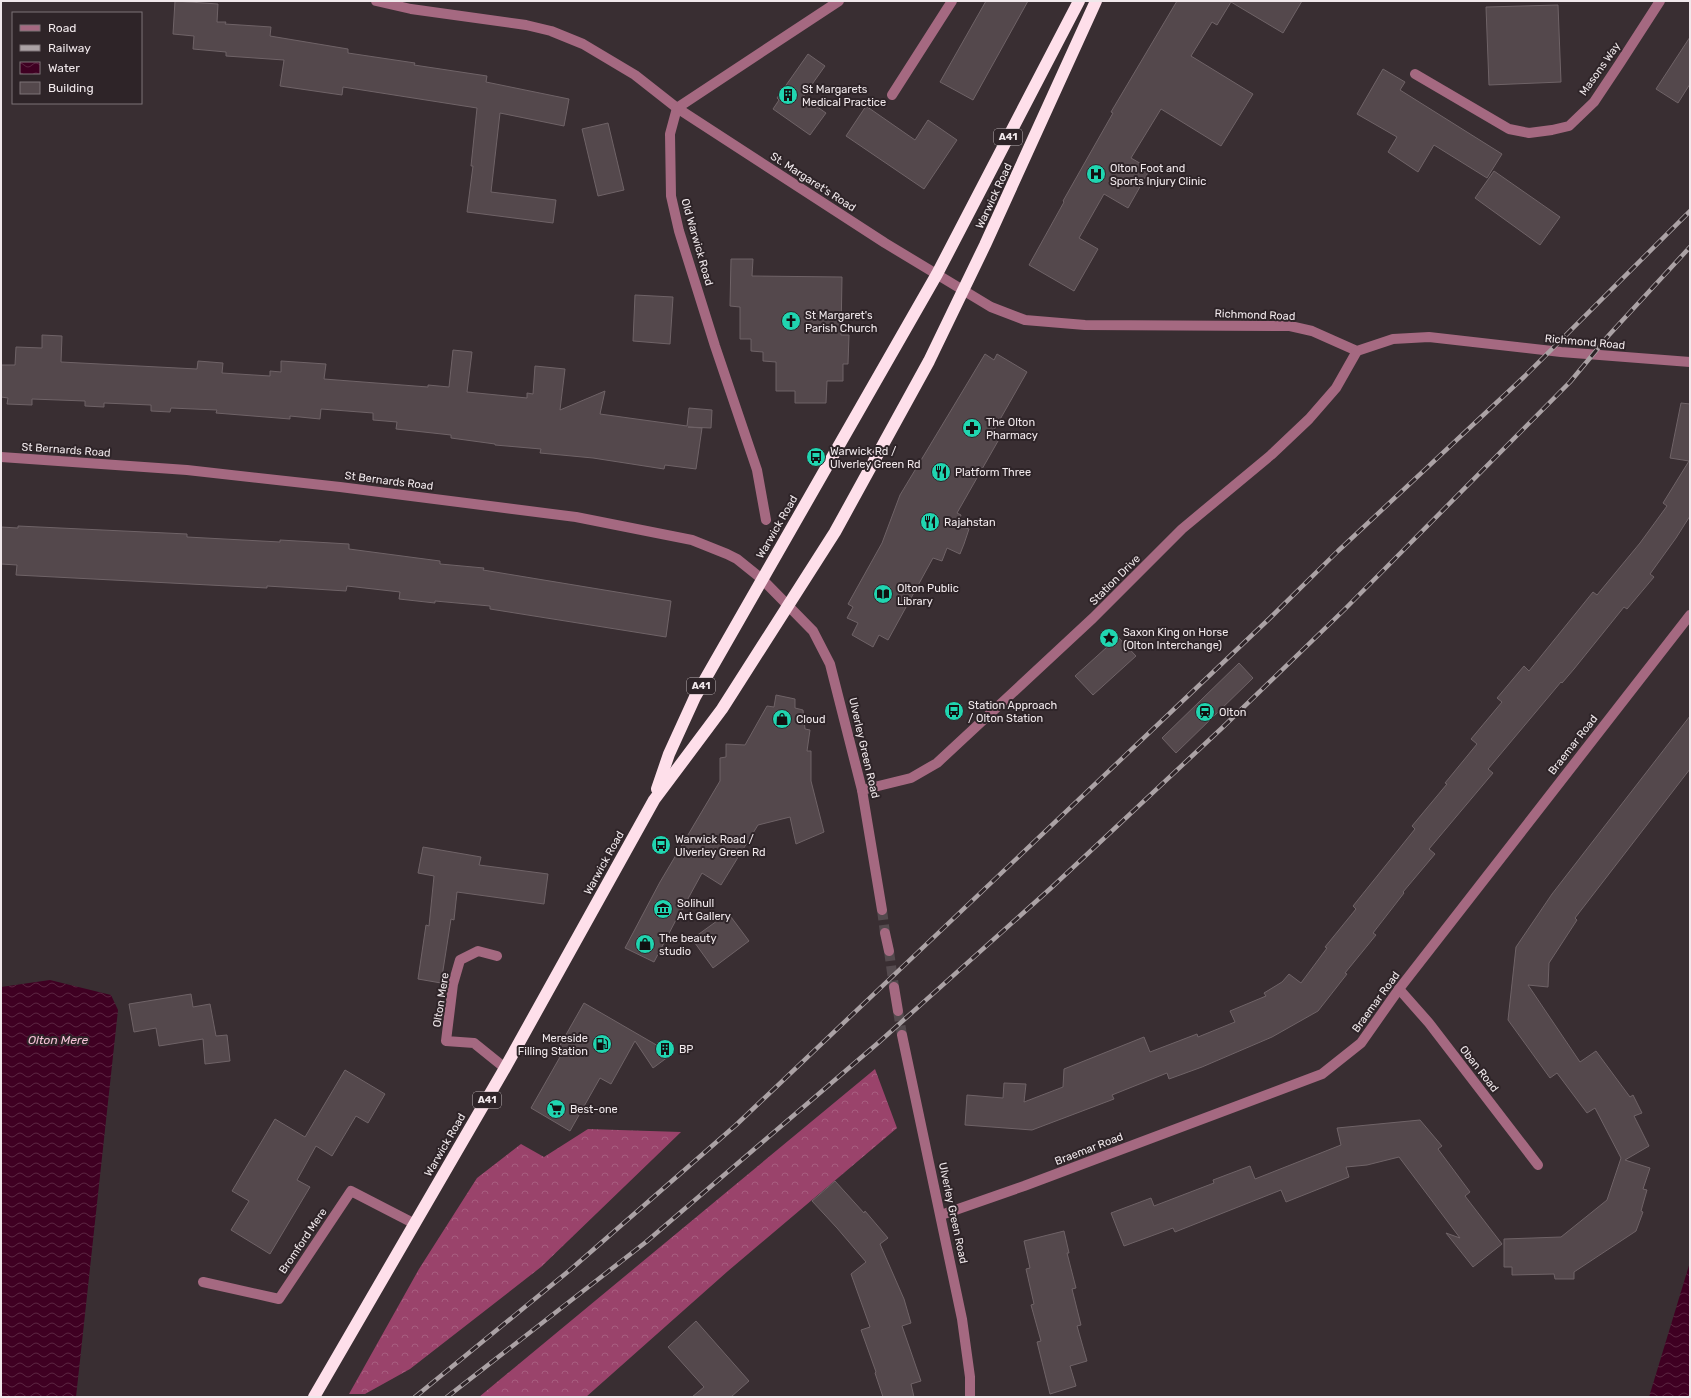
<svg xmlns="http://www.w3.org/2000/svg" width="1691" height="1398" font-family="Rubik,sans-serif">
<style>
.forest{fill:url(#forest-crowns)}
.water{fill:url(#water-waves)}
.building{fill:#54484c;stroke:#6f6367}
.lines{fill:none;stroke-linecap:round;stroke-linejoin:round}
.minor-tunnel{stroke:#544a4e;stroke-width:10;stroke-dasharray:10 5;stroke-linecap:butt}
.minor{stroke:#a56981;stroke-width:10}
.highway{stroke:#fedfea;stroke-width:12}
.rail-casing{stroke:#aba2a5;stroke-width:4.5}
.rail{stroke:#2e2428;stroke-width:3;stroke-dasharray:9;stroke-linecap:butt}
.labels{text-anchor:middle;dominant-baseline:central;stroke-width:4;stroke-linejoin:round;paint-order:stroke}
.shield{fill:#2e2428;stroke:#b6adb0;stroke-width:1}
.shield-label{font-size:10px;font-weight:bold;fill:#f0e8eb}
.street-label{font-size:11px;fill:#f0e8eb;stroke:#2e2428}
.poi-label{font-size:11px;fill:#f0e8eb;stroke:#2e2428;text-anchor:start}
.water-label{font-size:12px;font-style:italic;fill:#f6c3d7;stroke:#2e2428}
</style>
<defs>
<pattern id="forest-crowns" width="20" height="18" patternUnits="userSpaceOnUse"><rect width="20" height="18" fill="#9a436b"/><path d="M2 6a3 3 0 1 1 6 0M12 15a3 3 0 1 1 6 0" fill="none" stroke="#a85e80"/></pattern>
<pattern id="water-waves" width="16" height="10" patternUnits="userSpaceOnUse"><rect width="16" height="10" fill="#3f0022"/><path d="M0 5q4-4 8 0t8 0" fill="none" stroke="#5b2542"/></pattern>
</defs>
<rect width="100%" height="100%" fill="#392e32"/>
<g class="forest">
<polygon points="875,1069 897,1128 728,1271 586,1397 479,1397"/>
<polygon points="588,1129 681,1132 541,1267 410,1369 365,1394 349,1394 419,1269 477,1178 521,1144 544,1157"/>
</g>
<g class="water">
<polygon points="50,980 111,995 118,1010 76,1397 1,1397 1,987"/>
<polygon points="1690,1262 1690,1397 1649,1397"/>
</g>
<g class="building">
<polygon points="175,1 218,4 217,22 226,22 225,24 271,27 270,36 348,49 348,53 415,63 414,65 487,76 486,82 569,99 564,126 500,113 491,192 556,200 553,223 467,212 473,166 471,166 477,108 343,87 342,95 280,86 284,60 226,56 226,52 193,49 194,36 173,34"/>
<polygon points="986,1 1028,1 973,100 940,82"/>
<polygon points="1177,1 1302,1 1283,33 1231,2 1217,25 1212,22 1191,56 1253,94 1221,146 1161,109 1131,158 1150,169 1128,208 1104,194 1079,238 1098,249 1074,291 1029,265 1064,202 1063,201 1113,113 1111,112"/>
<polygon points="1558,5 1561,82 1489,85 1486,7"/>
<polygon points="1690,37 1690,84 1678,103 1656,89"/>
<polygon points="808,54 825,66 803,97 826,113 810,135 773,109 779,100 777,98"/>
<polygon points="1383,69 1405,82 1400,90 1502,154 1487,178 1434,145 1418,172 1388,152 1397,137 1357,114"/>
<polygon points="866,106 915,140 928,120 957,140 924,189 846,136"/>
<polygon points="608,123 624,190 598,196 582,129"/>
<polygon points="1494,171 1560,217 1540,245 1475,198"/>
<polygon points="731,259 753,259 752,276 842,277 841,335 849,335 848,364 843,364 843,381 827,381 826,403 795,403 795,391 776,391 776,362 763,361 763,352 751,351 751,339 740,339 740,307 730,306"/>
<polygon points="635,295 673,297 670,344 633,341"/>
<polygon points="42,335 62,336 61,362 197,369 198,361 223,363 222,373 270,376 270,371 281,372 281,361 326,364 324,379 428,387 428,385 449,387 453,350 472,352 467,392 527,398 527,393 533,394 535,366 565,369 560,410 605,391 600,414 687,426 689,408 712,410 711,428 688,427 702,428 696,469 665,465 664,469 593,458 540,453 541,449 495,445 495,444 451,438 451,435 396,429 397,422 373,420 373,413 321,409 320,419 290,416 290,419 216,413 217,410 171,408 170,412 151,411 151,405 104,403 104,407 85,406 85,401 32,399 32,405 7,404 8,398 1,397 1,365 15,365 16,347 42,348"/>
<polygon points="985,354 994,360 997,354 1027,372 994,430 1002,434 957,513 961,515 958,525 969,529 964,544 960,554 947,548 942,561 933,558 888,640 879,635 873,647 852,635 858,623 847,618 853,607 848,604 882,543 900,495"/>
<polygon points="1681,403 1690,404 1690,516 1676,538 1650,574 1654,577 1627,609 1624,607 1574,669 1562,683 1561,682 1488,769 1493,773 1429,849 1435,854 1403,892 1404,893 1373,933 1376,935 1345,973 1347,974 1318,1011 1272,1037 1202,1067 1169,1079 1167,1073 1112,1095 1114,1099 1032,1130 965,1125 967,1095 1003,1098 1004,1083 1026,1084 1024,1102 1063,1087 1064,1069 1144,1037 1150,1052 1197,1034 1198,1037 1235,1022 1230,1011 1266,996 1264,993 1282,982 1289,974 1301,983 1327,948 1325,947 1356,909 1353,906 1415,829 1412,826 1447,784 1445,783 1477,744 1471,739 1502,702 1497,698 1524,666 1529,671 1593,592 1597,595 1640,543 1667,506 1663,503 1689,461 1670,458"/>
<polygon points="18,526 187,534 187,537 280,542 280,540 349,544 349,549 440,561 440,564 484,568 483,570 671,601 666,637 490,609 490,606 435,601 435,603 399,599 400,592 347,586 346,591 267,586 267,588 16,575 17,565 1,564 1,527 18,528"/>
<polygon points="1118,637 1136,656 1093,695 1075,676"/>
<polygon points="1239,663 1253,678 1176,753 1162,738"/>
<polygon points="776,695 795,699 795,708 803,710 805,729 810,730 807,751 811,751 811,781 824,832 796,844 790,817 758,825 721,885 702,873 677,919 677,918 654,962 625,948 660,882 720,781 720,758 726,757 726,744 745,745 767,706 774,707"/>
<polygon points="1690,716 1690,769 1575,918 1577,920 1549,963 1548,987 1528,985 1580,1062 1596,1051 1630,1097 1633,1095 1642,1113 1634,1116 1649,1146 1625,1160 1650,1168 1643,1189 1647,1190 1641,1211 1643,1212 1636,1231 1574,1272 1574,1279 1555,1279 1554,1274 1512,1275 1512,1267 1504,1267 1504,1239 1561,1237 1607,1200 1621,1158 1595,1108 1587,1113 1557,1073 1550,1078 1508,1020 1516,947 1552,894"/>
<polygon points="423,847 481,857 479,865 548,874 544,904 457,892 454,920 451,919 441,983 418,979 426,925 429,926 434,876 418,873"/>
<polygon points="728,913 749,941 713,968 692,939"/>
<polygon points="191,994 193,1007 210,1004 216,1036 227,1035 230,1061 205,1064 203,1039 159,1046 156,1028 134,1032 129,1004"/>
<polygon points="584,1003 672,1054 653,1068 635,1041 611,1084 600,1078 570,1131 531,1108 560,1057 555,1054"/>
<polygon points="345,1070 385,1094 368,1123 356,1116 332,1156 316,1146 297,1180 310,1187 270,1254 231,1230 249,1201 232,1191 275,1119 305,1137"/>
<polygon points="1420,1120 1442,1146 1438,1149 1470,1192 1465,1196 1502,1244 1473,1267 1446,1233 1460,1238 1399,1157 1367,1165 1346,1167 1349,1177 1286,1202 1281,1190 1175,1232 1173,1228 1124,1246 1111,1213 1151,1198 1154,1206 1214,1183 1213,1180 1250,1166 1255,1179 1341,1145 1337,1128"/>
<polygon points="835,1181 864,1213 865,1211 888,1238 880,1244 904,1299 911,1323 902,1326 921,1381 911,1384 914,1397 883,1397 875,1373 876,1372 861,1330 870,1327 851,1274 866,1262 837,1228 812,1201"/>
<polygon points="1064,1231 1069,1253 1067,1253 1076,1288 1072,1289 1081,1325 1077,1326 1087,1361 1070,1366 1076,1386 1050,1394 1037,1342 1041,1341 1031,1305 1034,1304 1026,1269 1030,1268 1024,1241"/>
<polygon points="696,1321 749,1381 731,1397 692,1397 704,1387 668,1347"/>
</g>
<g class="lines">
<g class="minor-tunnel">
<polyline points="882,910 885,933"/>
<polyline points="889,951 894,987"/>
<polyline points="898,1011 902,1035"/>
</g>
<g class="minor">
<polyline points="376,1 411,9 526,25 551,31 583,44 635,75 677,108 885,243 991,307 1025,320 1085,325 1290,326 1312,331 1357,351 1393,339 1429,337 1561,352 1690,362"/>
<polyline points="1415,74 1509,129 1529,133 1552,130 1569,126 1594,102 1620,63 1660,1"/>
<polyline points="892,95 952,1"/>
<polyline points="1,457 187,470 340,487 576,517 692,540 727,554 737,559 762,579 813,631 830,664 862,790 882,910"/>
<polyline points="766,520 757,470 715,346 679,231 671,196 670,134 677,108 839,1"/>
<polyline points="862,790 911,778 937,763 1093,618 1182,529 1271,455 1309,419 1336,388 1357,351"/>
<polyline points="885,933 889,951"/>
<polyline points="497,956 478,951 460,960 453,984 446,1041 474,1043 505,1068"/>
<polyline points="894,987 898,1011"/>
<polyline points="1399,989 1429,1023 1538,1165"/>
<polyline points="902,1035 962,1319 970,1377 970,1397"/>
<polyline points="941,1215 1024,1186 1322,1074 1361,1043 1399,989 1690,615"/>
<polyline points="203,1282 279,1299 351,1191 415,1224"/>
</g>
<g class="highway">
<polyline points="657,789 669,754 695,697 937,274 1079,1"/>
<polyline points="314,1397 505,1068 654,800 722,709 835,532 929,361 985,245 1096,1"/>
</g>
<defs>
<g id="rail">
<polyline points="415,1397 570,1270 736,1125 1270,618 1338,551 1525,376 1690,211"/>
<polyline points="447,1397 646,1242 878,1043 1051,888 1223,727 1345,609 1570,382 1609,335 1690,247"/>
</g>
</defs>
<use href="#rail" class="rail-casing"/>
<use href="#rail" class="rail"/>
</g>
<defs>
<symbol id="building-disc" viewBox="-11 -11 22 22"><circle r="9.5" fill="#20d5b0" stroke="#2e2428"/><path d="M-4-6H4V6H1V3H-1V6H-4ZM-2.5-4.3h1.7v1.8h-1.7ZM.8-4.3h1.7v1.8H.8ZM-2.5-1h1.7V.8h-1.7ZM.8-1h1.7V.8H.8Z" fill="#111"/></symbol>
<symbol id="hospital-disc" viewBox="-11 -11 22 22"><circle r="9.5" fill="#20d5b0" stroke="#2e2428"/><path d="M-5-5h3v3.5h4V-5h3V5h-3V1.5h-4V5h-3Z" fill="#111"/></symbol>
<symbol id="church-disc" viewBox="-11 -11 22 22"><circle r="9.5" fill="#20d5b0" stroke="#2e2428"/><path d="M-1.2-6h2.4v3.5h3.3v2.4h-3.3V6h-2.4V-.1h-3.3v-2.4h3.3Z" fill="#111"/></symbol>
<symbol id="pharmacy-disc" viewBox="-11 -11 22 22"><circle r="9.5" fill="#20d5b0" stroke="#2e2428"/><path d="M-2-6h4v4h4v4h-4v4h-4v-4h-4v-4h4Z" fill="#111"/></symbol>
<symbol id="bus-disc" viewBox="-11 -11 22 22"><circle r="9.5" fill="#20d5b0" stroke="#2e2428"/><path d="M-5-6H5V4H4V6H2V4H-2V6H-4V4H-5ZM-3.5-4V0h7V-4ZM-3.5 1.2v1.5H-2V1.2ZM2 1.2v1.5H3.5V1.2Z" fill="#111"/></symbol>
<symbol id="restaurant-disc" viewBox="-11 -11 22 22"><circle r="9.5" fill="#20d5b0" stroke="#2e2428"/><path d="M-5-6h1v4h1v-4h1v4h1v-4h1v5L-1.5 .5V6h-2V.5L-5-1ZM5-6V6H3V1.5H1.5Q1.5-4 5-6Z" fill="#111"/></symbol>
<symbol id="library-disc" viewBox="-11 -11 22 22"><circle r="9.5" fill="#20d5b0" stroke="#2e2428"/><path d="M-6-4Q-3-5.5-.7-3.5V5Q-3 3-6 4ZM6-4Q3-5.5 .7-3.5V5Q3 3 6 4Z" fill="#111"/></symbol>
<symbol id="sight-disc" viewBox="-11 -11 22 22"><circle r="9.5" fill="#20d5b0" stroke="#2e2428"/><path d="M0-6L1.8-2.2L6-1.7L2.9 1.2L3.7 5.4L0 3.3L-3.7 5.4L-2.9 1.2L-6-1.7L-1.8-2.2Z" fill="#111"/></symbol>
<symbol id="station-disc" viewBox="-11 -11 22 22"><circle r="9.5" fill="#20d5b0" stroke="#2e2428"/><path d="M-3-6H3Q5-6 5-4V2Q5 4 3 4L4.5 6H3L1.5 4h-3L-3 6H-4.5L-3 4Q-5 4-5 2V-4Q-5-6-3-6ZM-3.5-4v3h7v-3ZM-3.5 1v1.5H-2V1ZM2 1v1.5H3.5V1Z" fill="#111"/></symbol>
<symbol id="shop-disc" viewBox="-11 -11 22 22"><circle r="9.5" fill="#20d5b0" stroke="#2e2428"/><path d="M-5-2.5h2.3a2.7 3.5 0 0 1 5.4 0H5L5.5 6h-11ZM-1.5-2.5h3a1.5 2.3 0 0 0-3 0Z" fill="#111"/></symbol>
<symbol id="museum-disc" viewBox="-11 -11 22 22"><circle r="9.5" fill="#20d5b0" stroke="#2e2428"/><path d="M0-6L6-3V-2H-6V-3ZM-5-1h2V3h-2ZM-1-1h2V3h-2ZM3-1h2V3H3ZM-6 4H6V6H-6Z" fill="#111"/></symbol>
<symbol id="fuel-disc" viewBox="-11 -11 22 22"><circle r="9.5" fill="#20d5b0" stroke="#2e2428"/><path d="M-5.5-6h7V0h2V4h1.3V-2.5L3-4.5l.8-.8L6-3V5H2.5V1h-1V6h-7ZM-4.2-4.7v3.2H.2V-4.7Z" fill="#111"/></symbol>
<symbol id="supermarket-disc" viewBox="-11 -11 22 22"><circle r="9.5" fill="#20d5b0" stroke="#2e2428"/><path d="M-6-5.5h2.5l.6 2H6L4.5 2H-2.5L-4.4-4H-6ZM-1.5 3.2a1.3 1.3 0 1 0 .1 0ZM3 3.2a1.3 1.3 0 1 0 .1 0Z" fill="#111"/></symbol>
</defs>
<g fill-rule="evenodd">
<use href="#building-disc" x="777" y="84" width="22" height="22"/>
<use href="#hospital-disc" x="1085" y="163" width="22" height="22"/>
<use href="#church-disc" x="780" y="310" width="22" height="22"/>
<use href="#pharmacy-disc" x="961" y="417" width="22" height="22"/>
<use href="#bus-disc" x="805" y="446" width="22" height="22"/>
<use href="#restaurant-disc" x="930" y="461" width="22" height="22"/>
<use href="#restaurant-disc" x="919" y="511" width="22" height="22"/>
<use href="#library-disc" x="872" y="583" width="22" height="22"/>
<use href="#sight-disc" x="1098" y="627" width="22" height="22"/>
<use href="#bus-disc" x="943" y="700" width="22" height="22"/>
<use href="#station-disc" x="1194" y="701" width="22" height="22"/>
<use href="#shop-disc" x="771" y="708" width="22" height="22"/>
<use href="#bus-disc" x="650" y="834" width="22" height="22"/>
<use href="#museum-disc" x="652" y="898" width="22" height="22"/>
<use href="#shop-disc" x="634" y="933" width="22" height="22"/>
<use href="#fuel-disc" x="591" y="1033" width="22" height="22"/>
<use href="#building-disc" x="654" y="1038" width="22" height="22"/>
<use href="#supermarket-disc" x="545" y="1098" width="22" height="22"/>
</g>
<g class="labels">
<g class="shield">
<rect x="994" y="129" width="28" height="16" rx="3"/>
<rect x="687" y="678" width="28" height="16" rx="3"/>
<rect x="473" y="1092" width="28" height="16" rx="3"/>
</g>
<g class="shield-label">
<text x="1008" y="137">A41</text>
<text x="701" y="686">A41</text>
<text x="487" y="1100">A41</text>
</g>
<g class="street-label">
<text transform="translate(1600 69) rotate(-55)">Masons Way</text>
<text transform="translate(813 182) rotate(33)">St. Margaret's Road</text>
<text transform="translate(994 196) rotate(-65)">Warwick Road</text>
<text transform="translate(697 242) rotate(74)">Old Warwick Road</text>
<text transform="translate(1255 315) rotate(2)">Richmond Road</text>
<text transform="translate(1585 342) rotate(5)">Richmond Road</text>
<text transform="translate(66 450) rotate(4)">St Bernards Road</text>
<text transform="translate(389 481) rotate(7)">St Bernards Road</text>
<text transform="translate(777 527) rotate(-60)">Warwick Road</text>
<text transform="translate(1115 580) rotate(-45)">Station Drive</text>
<text transform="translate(1573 745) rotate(-52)">Braemar Road</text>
<text transform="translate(864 748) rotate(77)">Ulverley Green Road</text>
<text transform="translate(604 863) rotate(-61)">Warwick Road</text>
<text transform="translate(441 1000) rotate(-81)">Olton Mere</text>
<text transform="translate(1376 1002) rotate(-54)">Braemar Road</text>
<text transform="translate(1479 1069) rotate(52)">Oban Road</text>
<text transform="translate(445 1145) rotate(-60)">Warwick Road</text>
<text transform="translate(1089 1149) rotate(-21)">Braemar Road</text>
<text transform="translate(953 1213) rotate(78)">Ulverley Green Road</text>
<text transform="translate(303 1241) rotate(-56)">Bromford Mere</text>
</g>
<g class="poi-label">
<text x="802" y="89">St Margarets<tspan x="802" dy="13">Medical Practice</tspan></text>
<text x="1110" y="168">Olton Foot and<tspan x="1110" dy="13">Sports Injury Clinic</tspan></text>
<text x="805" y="315">St Margaret's<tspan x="805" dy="13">Parish Church</tspan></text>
<text x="986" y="422">The Olton<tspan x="986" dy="13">Pharmacy</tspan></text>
<text x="830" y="451">Warwick Rd /<tspan x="830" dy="13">Ulverley Green Rd</tspan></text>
<text x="955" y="472">Platform Three</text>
<text x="944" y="522">Rajahstan</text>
<text x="897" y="588">Olton Public<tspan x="897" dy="13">Library</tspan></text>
<text x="1123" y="632">Saxon King on Horse<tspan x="1123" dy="13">(Olton Interchange)</tspan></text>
<text x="968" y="705">Station Approach<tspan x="968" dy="13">/ Olton Station</tspan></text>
<text x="1219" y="712">Olton</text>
<text x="796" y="719">Cloud</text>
<text x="675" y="839">Warwick Road /<tspan x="675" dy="13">Ulverley Green Rd</tspan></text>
<text x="677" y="903">Solihull<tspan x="677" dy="13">Art Gallery</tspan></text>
<text x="659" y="938">The beauty<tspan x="659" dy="13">studio</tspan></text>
<text x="588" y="1038" text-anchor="end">Mereside<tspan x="588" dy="13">Filling Station</tspan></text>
<text x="679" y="1049">BP</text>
<text x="570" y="1109">Best-one</text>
</g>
<g class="water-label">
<text x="58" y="1040">Olton Mere</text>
</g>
</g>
<rect width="1691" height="1398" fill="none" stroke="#f0e8eb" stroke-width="4"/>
<rect x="12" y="12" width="130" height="92" fill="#2e2428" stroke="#7c7276"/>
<rect x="20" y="25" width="20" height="6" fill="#a56981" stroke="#7c7276"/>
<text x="48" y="32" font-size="12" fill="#f0e8eb">Road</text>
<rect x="20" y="45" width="20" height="6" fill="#aba2a5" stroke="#7c7276"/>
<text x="48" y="52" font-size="12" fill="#f0e8eb">Railway</text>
<rect x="20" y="62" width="20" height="12" fill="url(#water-waves)" stroke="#7c7276"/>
<text x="48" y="72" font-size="12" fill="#f0e8eb">Water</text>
<rect x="20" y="82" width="20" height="12" fill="#54484c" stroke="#7c7276"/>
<text x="48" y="92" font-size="12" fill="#f0e8eb">Building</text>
</svg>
